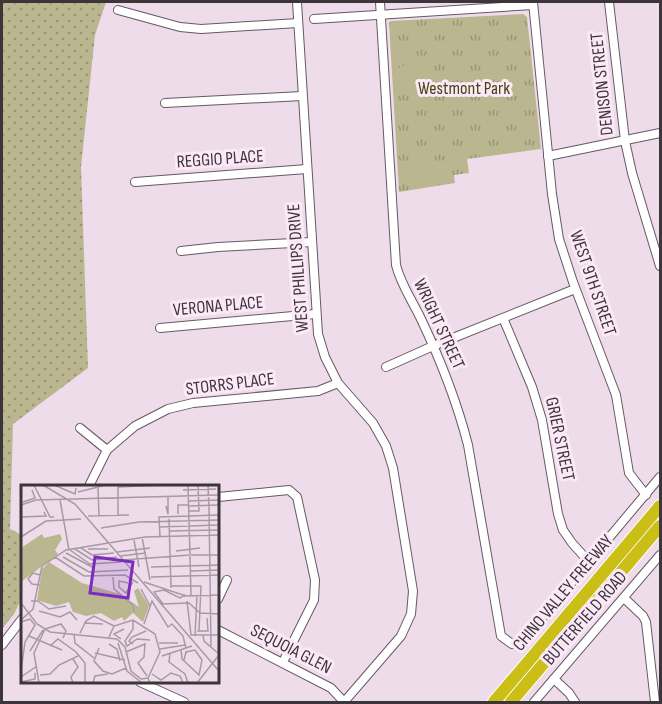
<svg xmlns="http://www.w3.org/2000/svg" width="662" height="704" font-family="'Sofia Sans Condensed',sans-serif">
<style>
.grass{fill:url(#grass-dots)}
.park{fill:url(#park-tufts)}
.garden{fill:#bab790}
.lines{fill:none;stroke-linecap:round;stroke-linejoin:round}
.minor-casing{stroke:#675865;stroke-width:10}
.highway-casing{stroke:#fff;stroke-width:14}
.minor{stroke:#fff;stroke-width:8}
.highway{stroke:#cbbe16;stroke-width:12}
.labels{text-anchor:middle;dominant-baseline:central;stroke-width:6;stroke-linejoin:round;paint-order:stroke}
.street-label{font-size:18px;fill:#3c363b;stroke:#fbe9f8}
.park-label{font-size:18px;fill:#474311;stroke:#fbe9f8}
.inset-road{fill:none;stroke:#a79aa4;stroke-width:1.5}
.view{fill:#7b2cbf;fill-opacity:0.15;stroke:#7b2cbf;stroke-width:3}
.inset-edge{fill:none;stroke:#3c363b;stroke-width:3}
</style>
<defs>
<pattern id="grass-dots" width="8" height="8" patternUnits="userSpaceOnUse" patternTransform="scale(1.5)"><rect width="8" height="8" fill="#bab790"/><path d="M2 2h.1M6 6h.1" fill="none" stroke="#989677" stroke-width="1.8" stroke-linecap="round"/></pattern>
<pattern id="park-tufts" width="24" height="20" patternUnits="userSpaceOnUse" patternTransform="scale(1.5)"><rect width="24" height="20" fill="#bab790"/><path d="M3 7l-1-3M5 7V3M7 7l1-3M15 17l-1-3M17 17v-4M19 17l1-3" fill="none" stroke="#989677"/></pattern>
</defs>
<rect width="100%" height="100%" fill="#eedcea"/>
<polygon class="grass" points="2,2 106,2 95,35 81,167 88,368 13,424 10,529 22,535 22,598 14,614 2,629"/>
<polygon class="park" points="523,14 527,17 541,149 467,159 469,173 454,175 455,183 399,192 389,23 391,21"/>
<g class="garden">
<polygon points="419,61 422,70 401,77 398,68"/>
<polygon points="426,74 429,87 403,95 399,82"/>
<polygon points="420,156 426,158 430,172 428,177 413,182 408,177 411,159"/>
</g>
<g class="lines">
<defs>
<g id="minor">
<polyline points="297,2 318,334 325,357 338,383 373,423 386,446 393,468 413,591 411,614 401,636 344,702"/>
<path d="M380,2l16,263c5,20 16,35 25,54 19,40 36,83 47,126l33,191 11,8 12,-5 136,-162"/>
<polyline points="533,2 552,194 559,239 573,282 616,395 629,473 646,495"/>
<polyline points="609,2 625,141 632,173 660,266"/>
<polyline points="118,10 180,27 201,29 298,23"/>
<polyline points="314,19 533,5"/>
<polyline points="165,103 302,96"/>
<polyline points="548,156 660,133"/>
<polyline points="135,182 307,169"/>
<polyline points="181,251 218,247 312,242"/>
<polyline points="503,318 532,387 542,420 558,514 563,530 572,543 590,563"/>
<polyline points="160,328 315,314"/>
<polyline points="386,367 433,346 575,289"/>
<polyline points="80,428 107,450"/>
<polyline points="89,486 107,450 135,426 168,409 193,403 318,391 338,383"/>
<polyline points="218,497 289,490 297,497 315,580 314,600 283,662"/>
<polyline points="624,598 643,616 646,622 655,702"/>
<polyline points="218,599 227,580"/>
<polyline points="218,630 331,688 344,702"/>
<polyline points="2,645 22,619"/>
<polyline points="554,679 569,693 575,702"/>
<polyline points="140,682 184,702"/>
<polyline points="534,702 660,555"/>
</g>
<g id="highway">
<polyline points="494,702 660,506"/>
<polyline points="511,702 660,526"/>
</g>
</defs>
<use href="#minor" class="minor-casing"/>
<use href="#highway" class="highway-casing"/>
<use href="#minor" class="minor"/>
<use href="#highway" class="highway"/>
</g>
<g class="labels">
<g class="street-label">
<text transform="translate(602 84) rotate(-96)">DENISON STREET</text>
<text transform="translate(220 159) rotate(-4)">REGGIO PLACE</text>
<text transform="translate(298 268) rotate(-94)">WEST PHILLIPS DRIVE</text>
<text transform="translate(593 283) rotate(71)">WEST 9TH STREET</text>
<text transform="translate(218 306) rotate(-5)">VERONA PLACE</text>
<text transform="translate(439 324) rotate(65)">WRIGHT STREET</text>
<text transform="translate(230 384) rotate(-7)">STORRS PLACE</text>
<text transform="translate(560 439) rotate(78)">GRIER STREET</text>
<text transform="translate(563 593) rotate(-50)">CHINO VALLEY FREEWAY</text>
<text transform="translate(585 618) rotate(-49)">BUTTERFIELD ROAD</text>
<text transform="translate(291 649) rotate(27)">SEQUOIA GLEN</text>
</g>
<g class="park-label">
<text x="464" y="88">Westmont Park</text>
</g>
</g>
<g transform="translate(21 485)">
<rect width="198" height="198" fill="#eedcea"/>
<path d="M21,49l2,4 16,-4 2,5 -7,11 3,4 -37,28v-34zM28,77l33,21 38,11 19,13 -5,-16 4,-3 11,18 -6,16 -10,-9 -9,8 -2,-4 -8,4 -13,-8 -15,3 -13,-4 -4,-10 -13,4 -19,-6 5,-31z" fill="#bab790"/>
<path class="inset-road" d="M13,0l16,32h4M22,0l32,19 144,167M33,0l21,9 1,-6M97,0v30M167,0l2,70M187,0l1,24M97,2l45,-2M77,3l1,28M162,5l33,-1M57,7l28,-7M39,15l9,50M168,16l30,-1M2,17l12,-4 -3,-8M0,20l15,-5 183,-5M145,21l2,8v-18M168,21l30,-1M188,23l2,138M168,26h10l-1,-26M157,29v-9h11M67,31l41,-1M0,32l25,-1 -2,-4M148,34l2,69M138,42l60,-2M80,43l38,-6 80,-2M149,46l49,-1M0,52l25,-16 35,-2M121,52l8,43M139,52l-1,-20 60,-2M113,55l5,27M60,63l11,7 22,-2M54,64l17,11 25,-3M67,64h20M49,65l20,14 31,-2M155,66l24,-3M96,67l33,-4M45,68l28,15M170,70h28M99,71l26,-3M169,71l1,40M34,72l29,19 41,-1 13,8M42,72l26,15 39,-2M102,75l67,-5M130,82l68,-2M170,86l28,-1M19,90l-7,-2 -5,6 4,5 8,1M92,92l1,12 19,16 1,7M130,92l68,-2M123,97l42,14 33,-1M107,98l-9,-2v6l7,6 7,-11M150,101h30l-2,45M120,104l9,17M164,110l-5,3 -16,-8 -10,2 9,12 26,-1 11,10 19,1M10,116h7l11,8 17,-3M166,116l4,34h28M0,118l16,21 13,8 67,7 8,8 6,24 10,8 7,-1 2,5M18,126l21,6 10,-5 7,8M0,135l12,-11 9,-43 24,-16 79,-13 74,-2M112,135v9l-8,12 2,5 10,-7 13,1M0,137l9,-3 5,6 -10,17 -4,29M63,138l19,1M123,139l8,-23 16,26 4,-3 11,12 3,12M24,144l16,-5 5,7 -3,7M176,146h11l-1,-13M59,148l6,-12 8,-5 20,10M53,149l1,9 19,15M8,151l33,14M174,151l2,-41M182,151l1,5 15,13M88,152l5,-11 19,-6 22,14 5,18 -12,26M100,154l-7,-5 10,-5M97,158l9,28 15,12M138,158h19M88,159l8,5 3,12M112,159l-4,-3 3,-4 14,-6M29,161l8,-7 18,13 9,11v20M78,163l-5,13 9,10 9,3 14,-6M139,164l25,-4M160,164l1,10 17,16 3,-15 -7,-10 -9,2 -2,8M9,166l13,-21M105,167l19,-8 -1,13 -6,6 9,13M74,168l30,7M149,168l-1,9 16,12 3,9M141,171l30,-10M52,174l5,8 -7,10 2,6M131,189l9,6 10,-7 9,3 3,7M19,190l10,-1 9,-9 19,-9M0,192l16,-11M0,197l14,-3v-6M18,198l-5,-30 11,-24M72,198l2,-7 13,-2M176,198l22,-28"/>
<path class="view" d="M74,72l38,5 -5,36 -38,-5z"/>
<rect width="198" height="198" class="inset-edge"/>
</g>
<rect width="662" height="704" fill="none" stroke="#3c363b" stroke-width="6"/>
</svg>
